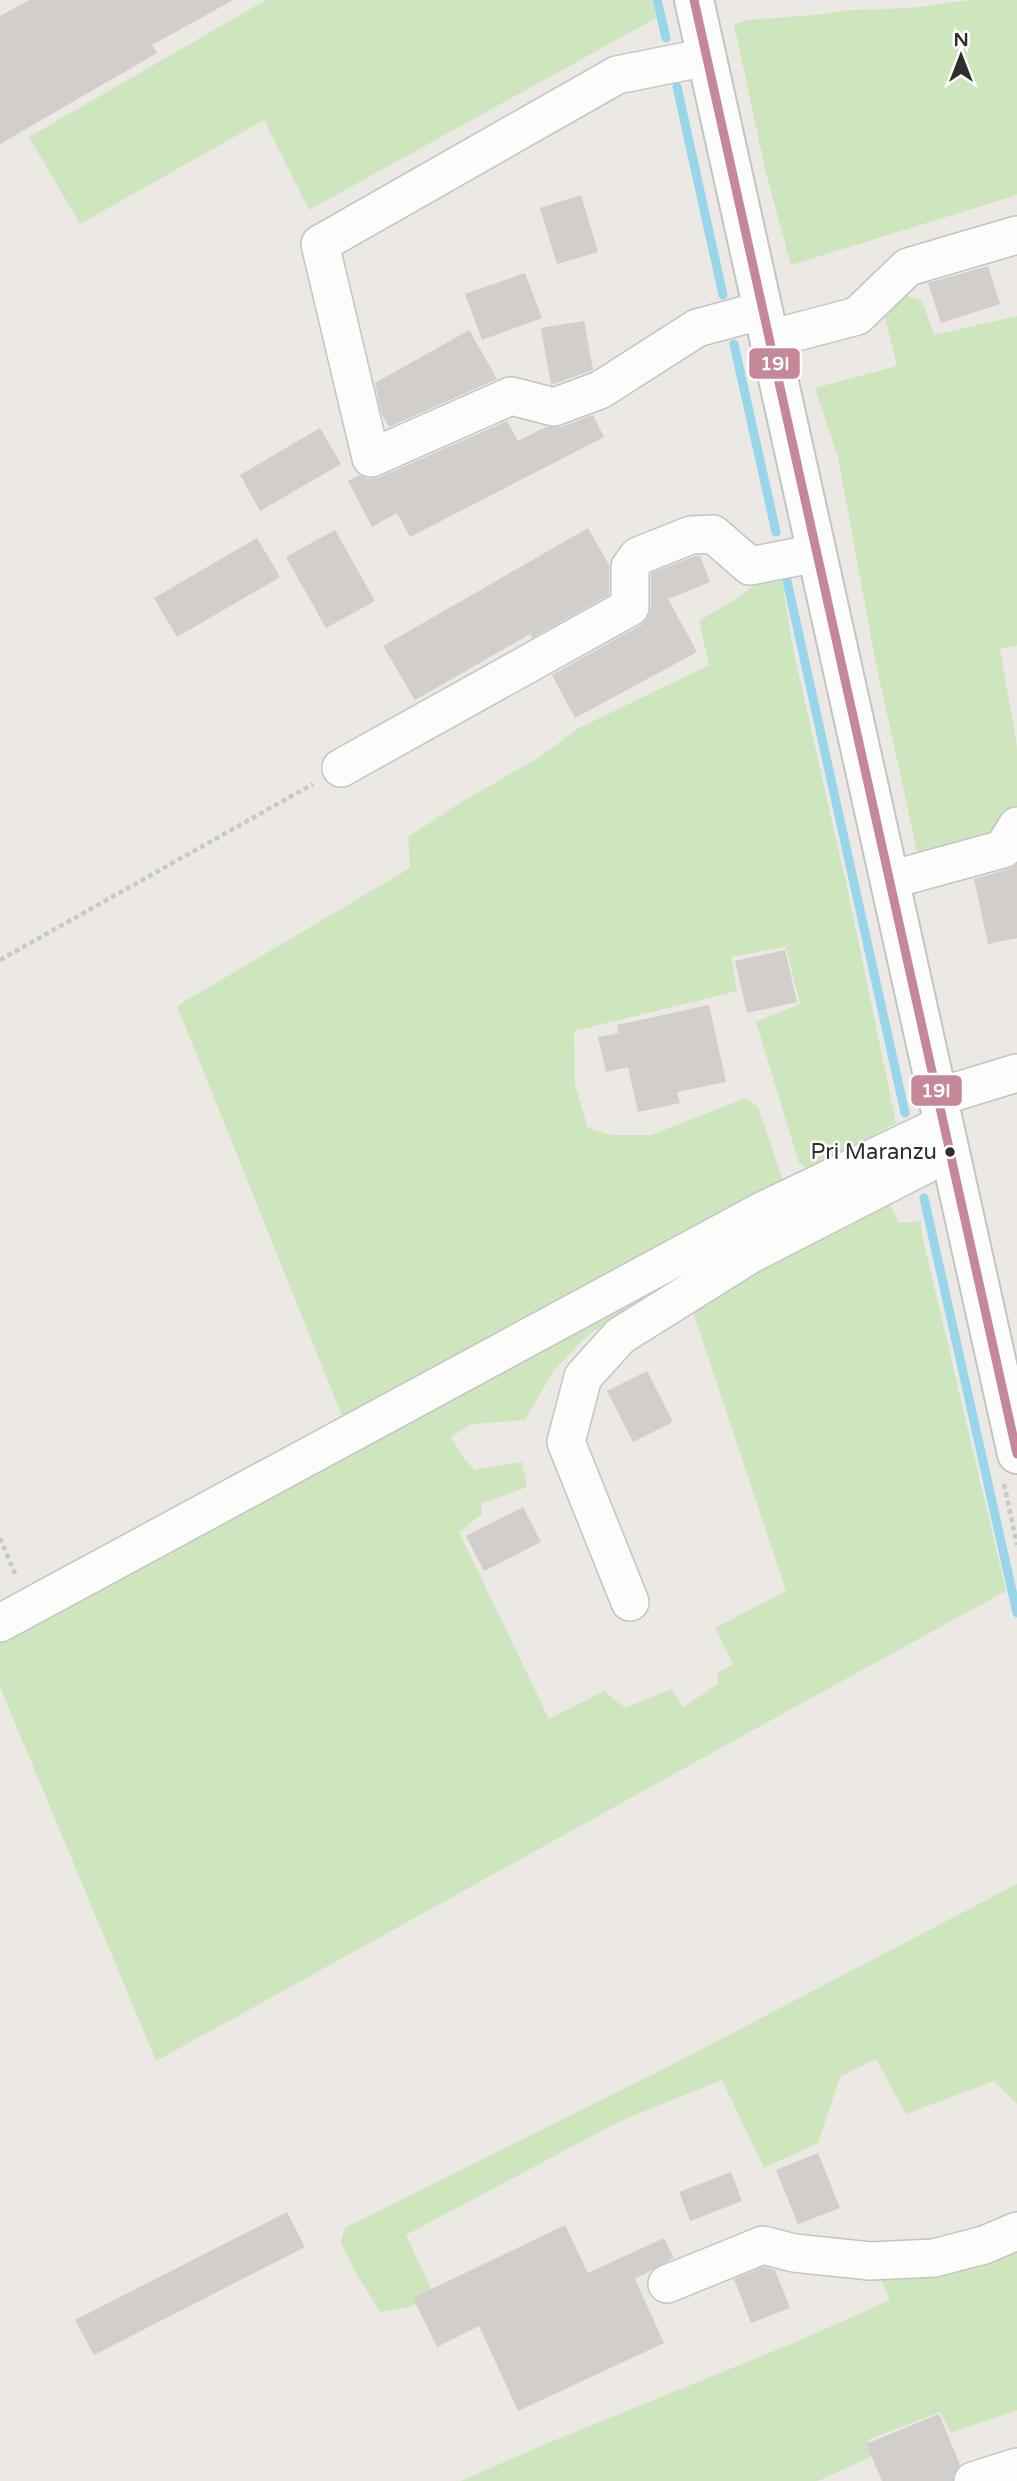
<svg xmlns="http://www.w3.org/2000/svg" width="1017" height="2481" font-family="'Varela Round',sans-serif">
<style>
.green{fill:#cee6be}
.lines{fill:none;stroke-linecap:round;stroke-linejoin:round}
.stream{stroke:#99d6ec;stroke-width:9}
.building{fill:#d1cecb}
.street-casing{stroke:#c5c4c5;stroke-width:40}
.secondary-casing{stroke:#c5c4c5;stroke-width:42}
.path{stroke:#c9c9c8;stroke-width:4.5;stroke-dasharray:5 3.5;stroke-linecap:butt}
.street{stroke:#fcfcfb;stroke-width:37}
.secondary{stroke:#fcfcfb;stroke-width:38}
.bus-1-casing{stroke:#fff;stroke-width:14}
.bus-1{stroke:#c48899;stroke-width:9}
.bus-dot{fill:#2e2e2e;stroke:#fff;stroke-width:2.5}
.labels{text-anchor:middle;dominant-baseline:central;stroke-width:5;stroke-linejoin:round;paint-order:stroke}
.bus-label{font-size:22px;fill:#2e2e2e;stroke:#fff;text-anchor:end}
.line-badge{stroke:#fff;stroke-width:2.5}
.badge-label{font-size:19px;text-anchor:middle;font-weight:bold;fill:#fff}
</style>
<rect width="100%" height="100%" fill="#ece8e4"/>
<g class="green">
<polygon points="266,0 652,0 656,18 309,210 264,120 80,224 29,137"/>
<polygon points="970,0 1017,0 1017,195 791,265 765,169 734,24 749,20 814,15 852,10 911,8"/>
<polygon points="905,295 922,301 934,335 1017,316 1017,645 1000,649 1017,747 1017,806 1007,828 940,854 917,851 877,669 838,457 815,388 897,366 884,314"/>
<polygon points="768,574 781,576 794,654 849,896 896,1123 810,1170 799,1163 756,1022 800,1004 786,947 731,957 737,991 574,1031 575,1085 588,1128 612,1135 651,1135 746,1098 758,1107 784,1184 345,1423 177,1006 410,868 408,837 463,801 540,757 577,729 709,665 699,621 739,597"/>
<path d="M887,1198l12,25 22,-2 1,14 84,356c-284,155 -566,314 -850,470l-156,-374v-56l693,-375 9,14 -112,63 -36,37 -29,50 -53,4 -21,13 13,22 11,11 47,-8 5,25 -46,17 1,10 -23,18 90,187 55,-28 21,17 46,-19 12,18 35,-23 -1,-11 16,-9 -18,-36 71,-37 -95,-285z"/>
<polygon points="1017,1884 1017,2104 994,2081 906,2114 876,2059 840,2077 818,2143 764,2168 722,2080 620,2121 406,2235 434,2295 412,2306 380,2312 353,2268 341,2242 345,2228 658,2072"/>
<polygon points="1017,2239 1017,2410 951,2433 940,2412 868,2440 872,2456 818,2481 461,2481 541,2446 803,2339 890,2300 877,2269"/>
</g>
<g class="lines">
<g class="stream">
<polyline points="657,0 666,38"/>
<polyline points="677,87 723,295"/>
<polyline points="734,344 776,532"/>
<polyline points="787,581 905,1113"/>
<polyline points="924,1198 1017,1613"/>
</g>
</g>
<g class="building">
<polygon points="29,0 233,0 152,45 157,53 0,144 0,16"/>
<polygon points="581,195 598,252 557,264 540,208"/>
<polygon points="988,266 1000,304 941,323 928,283"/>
<polygon points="525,273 542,318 482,340 465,294"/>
<polygon points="584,321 593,370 551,385 541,328"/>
<polygon points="469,330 497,379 389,427 382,415 375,383"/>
<polygon points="593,415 604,437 410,537 397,513 372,527 348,481 360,475 368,479 380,477 507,421 518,441 546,427 561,427"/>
<polygon points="320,428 341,464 260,511 240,475"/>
<polygon points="588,528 609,565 609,595 532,638 530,634 415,700 383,646"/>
<polygon points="335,530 375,601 326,628 286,557"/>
<polygon points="257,538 280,577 177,637 154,598"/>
<polygon points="695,556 700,556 710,582 668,599 697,652 575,718 552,675 641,625 648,617 651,608 651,573"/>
<polygon points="1017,863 1017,938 988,944 974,879 1009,869"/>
<polygon points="785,950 797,1002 747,1013 735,961"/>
<polygon points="709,1005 726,1082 677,1092 680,1103 638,1112 628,1067 606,1072 598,1037 619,1033 617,1025"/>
<polygon points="647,1371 673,1422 633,1442 607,1391"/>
<polygon points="523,1507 541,1542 484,1571 466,1536"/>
<polygon points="818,2153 840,2208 798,2224 776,2170"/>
<polygon points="731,2172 742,2201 690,2221 679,2192"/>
<polygon points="287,2212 305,2247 94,2355 75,2320"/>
<polygon points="565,2225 588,2273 664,2238 674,2258 635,2279 664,2343 518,2411 479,2326 437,2347 413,2298"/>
<polygon points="764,2267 775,2270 790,2308 751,2323 734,2279"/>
<polygon points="939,2414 960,2465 953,2476 953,2481 882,2481 866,2444"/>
</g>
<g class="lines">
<defs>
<g id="street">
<polyline points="707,57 617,75 320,244 371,458 511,396 554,407 600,390 697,328 763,310"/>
<polyline points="770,339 857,316 908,267 1017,235"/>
<polyline points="341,768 630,607 630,567 638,556 691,535 713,534 750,566 817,553"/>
<polyline points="890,880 1003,849 1017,826"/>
<polyline points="938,1097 1017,1073"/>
<polyline points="630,1602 566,1442 583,1377 620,1336 751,1254 950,1152"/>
<polyline points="0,1623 762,1211 944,1124"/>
<polyline points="667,2284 763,2245 794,2253 870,2261 934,2258 984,2245 1017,2231"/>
<polyline points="973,2481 1017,2467"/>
</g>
<polyline id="secondary" points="694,0 1017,1454"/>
</defs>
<use href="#street" class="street-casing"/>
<use href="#secondary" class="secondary-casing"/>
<g class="path">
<polyline points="0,960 313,784"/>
<polyline points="1004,1484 1017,1545"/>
<polyline points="0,1538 16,1576"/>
</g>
<use href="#street" class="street"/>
<use href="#secondary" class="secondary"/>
<defs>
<polyline id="bus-1" points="694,0 1017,1454"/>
</defs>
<use href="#bus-1" class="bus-1-casing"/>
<use href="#bus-1" class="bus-1"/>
</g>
<circle class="bus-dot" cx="950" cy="1152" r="6"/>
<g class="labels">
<g class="bus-label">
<text x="937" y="1152">Pri Maranzu</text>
</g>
</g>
<g class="line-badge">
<rect x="748" y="347" width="53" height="33" rx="7" fill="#c48899"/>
<rect x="910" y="1074" width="53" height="33" rx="7" fill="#c48899"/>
</g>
<g class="badge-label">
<text x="775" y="370">19I</text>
<text x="936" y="1097">19I</text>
</g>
<g transform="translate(961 56)" stroke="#ffffff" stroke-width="5" paint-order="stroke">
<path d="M0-5L12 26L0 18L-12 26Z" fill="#2e2e2e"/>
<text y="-10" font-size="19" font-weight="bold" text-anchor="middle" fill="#2e2e2e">N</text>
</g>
</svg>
